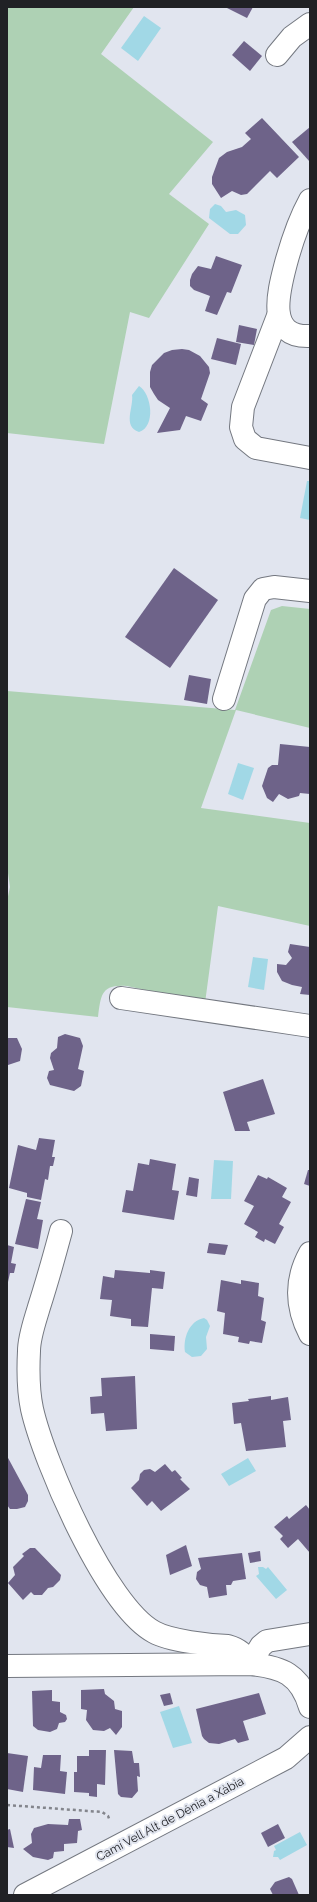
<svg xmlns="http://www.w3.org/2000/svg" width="317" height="1902" font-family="Raleway,sans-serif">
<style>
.green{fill:#aed1b4}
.water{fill:#a1d8e6}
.building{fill:#6e6389}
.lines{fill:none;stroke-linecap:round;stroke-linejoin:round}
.minor-casing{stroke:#747880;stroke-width:24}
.path{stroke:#83858c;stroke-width:2.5;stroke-dasharray:3 3;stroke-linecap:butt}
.minor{stroke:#fff;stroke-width:22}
.labels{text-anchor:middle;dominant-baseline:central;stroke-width:4;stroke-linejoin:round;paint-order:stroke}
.street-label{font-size:12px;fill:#202125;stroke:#e1e5ef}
</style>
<rect width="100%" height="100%" fill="#e1e5ef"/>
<g class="green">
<polygon points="7,7 134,7 101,54 213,142 169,194 209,224 149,318 130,312 104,444 7,433"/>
<path d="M282,606l28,3v119l-74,-18 -35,98 109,15v103l-92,-20 -13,97 -78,-17c-26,-2 -26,9 -29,31l-91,-10v-106l3,-14 -3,-21v-175l228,19 36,-100z"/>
</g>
<g class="water">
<polygon points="144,16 161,28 138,61 121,48"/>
<polygon points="215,204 221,206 226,212 236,210 245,215 246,225 238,234 230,234 209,218 210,209"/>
<path d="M139,386c13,8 17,41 0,46 -17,-6 -5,-25 -7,-37z"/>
<polygon points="307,481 310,481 310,520 300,518"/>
<polygon points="238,763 254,768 243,800 228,794"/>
<polygon points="253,957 268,959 264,990 248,987"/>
<polygon points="214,1160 233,1161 231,1199 211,1199"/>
<path d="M204,1318l3,2 3,6 -4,11 1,12 -6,7 -9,1 -7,-5c-2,-14 4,-31 19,-34z"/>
<polygon points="248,1458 256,1471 229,1486 221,1474"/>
<polygon points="258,1567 263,1567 266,1569 268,1567 287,1590 276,1599 256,1576 259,1574"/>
<polygon points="179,1706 192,1743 173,1748 160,1712"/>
<polygon points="300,1832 307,1845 280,1860 278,1857 273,1857 274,1851 276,1850 274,1846"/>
</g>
<g class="building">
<polygon points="225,7 253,7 247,18"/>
<polygon points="244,41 262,56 250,71 232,55"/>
<polygon points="262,118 299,157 277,178 270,171 247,194 241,195 232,191 221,198 212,184 212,177 219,158 227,152 242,147 251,139 245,133"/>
<polygon points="310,127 310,162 292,142"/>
<polygon points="216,256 242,265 231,293 227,292 217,315 205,311 210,296 194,290 190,286 190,280 192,274 198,266 211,269"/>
<polygon points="239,325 257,329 254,345 236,342"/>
<polygon points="217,338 241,344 236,365 211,359"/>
<polygon points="182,349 189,350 200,356 209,367 210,373 201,399 208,404 201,421 186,416 180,430 157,433 170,408 158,400 154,394 150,387 150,372 152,365 164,353 172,350"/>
<polygon points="174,568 218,600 170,668 125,637"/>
<polygon points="189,675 211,679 207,704 184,700"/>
<polygon points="280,744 310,747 310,794 300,793 299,796 288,799 279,794 273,802 267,798 262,786 268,768 272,765 278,765"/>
<polygon points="290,944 310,947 310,995 300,994 302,987 292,985 282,981 277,972 277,964 286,965 292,958 288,952"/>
<polygon points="65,1034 80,1038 83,1046 78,1069 84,1071 81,1086 74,1091 50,1085 47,1078 49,1071 54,1070 50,1058 51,1053 57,1048 58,1037"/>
<polygon points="7,1038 17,1038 22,1049 20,1061 8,1065"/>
<polygon points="263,1079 275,1114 247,1122 250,1131 235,1131 223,1092"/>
<polygon points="39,1138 55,1140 52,1157 55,1157 53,1166 50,1166 48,1180 45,1179 41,1200 27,1197 27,1193 9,1188 18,1145 36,1150"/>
<polygon points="150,1159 176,1164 172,1190 179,1191 174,1220 122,1212 126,1190 133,1191 138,1163 149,1165"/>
<polygon points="308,1170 310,1170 310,1186 304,1184"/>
<polygon points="258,1175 267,1179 268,1177 287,1188 282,1197 291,1202 279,1224 284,1227 275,1244 265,1239 264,1242 255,1237 258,1232 244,1224 254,1206 244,1201"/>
<polygon points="189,1177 199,1179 197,1197 186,1195"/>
<polygon points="26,1199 41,1202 37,1219 43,1220 38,1249 15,1244"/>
<polygon points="209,1243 228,1245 225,1255 207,1253"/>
<polygon points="7,1245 14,1247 11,1263 16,1264 14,1273 10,1273 8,1282"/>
<polygon points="115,1270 150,1273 150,1270 165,1272 163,1289 152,1288 148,1327 131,1326 131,1319 110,1316 112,1300 100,1299 103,1276 114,1278"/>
<polygon points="221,1280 241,1284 241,1280 259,1283 258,1296 264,1298 261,1320 266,1322 262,1343 250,1341 249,1344 238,1342 239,1337 223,1334 225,1313 217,1311"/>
<polygon points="150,1334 175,1336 174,1351 150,1349"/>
<polygon points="135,1376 137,1429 106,1431 104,1413 91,1414 90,1397 102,1396 101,1378"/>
<polygon points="271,1396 271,1400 288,1397 291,1420 283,1421 286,1447 246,1451 241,1423 234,1424 232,1403 249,1401 248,1399"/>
<polygon points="7,1456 28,1495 28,1501 25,1507 17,1509 10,1509 7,1505"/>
<polygon points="165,1464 172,1472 175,1470 182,1478 180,1479 190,1489 161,1511 152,1501 147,1506 131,1488 139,1480 140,1474 144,1470 150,1469 155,1472"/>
<polygon points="306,1505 310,1510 310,1553 298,1539 288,1548 280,1539 283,1536 274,1527 287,1516 289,1519"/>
<polygon points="186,1545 192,1566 170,1575 166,1555"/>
<polygon points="30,1548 35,1548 61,1575 60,1580 53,1587 48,1588 42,1595 34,1595 31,1592 23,1600 8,1583 15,1575 13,1567 24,1556 22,1554"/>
<polygon points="260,1551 261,1561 250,1563 248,1553"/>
<polygon points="242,1553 246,1579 233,1581 231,1585 226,1585 227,1595 209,1598 207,1587 200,1585 196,1579 197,1572 201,1569 198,1558"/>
<polygon points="104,1689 105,1694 114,1701 115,1709 122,1711 122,1727 116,1735 110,1728 104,1731 93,1730 86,1720 87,1710 81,1709 81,1690"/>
<polygon points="52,1690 52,1701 60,1702 60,1712 66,1715 67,1719 65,1722 59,1723 57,1729 50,1732 38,1730 33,1726 32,1691"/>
<polygon points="170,1693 173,1704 164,1706 160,1695"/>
<polygon points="259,1693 266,1714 243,1721 249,1740 238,1743 235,1739 219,1744 209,1743 204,1739 202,1736 196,1709"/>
<polygon points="89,1750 106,1750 105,1785 97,1784 97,1797 89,1796 89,1793 74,1792 74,1772 77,1772 77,1756 89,1756"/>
<polygon points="114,1750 132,1751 134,1763 139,1763 140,1777 137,1776 138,1791 132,1798 121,1797 118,1794"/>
<polygon points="7,1753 28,1756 23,1792 7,1789"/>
<polygon points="43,1755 61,1755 60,1771 67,1772 65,1794 33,1790 34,1767 41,1768"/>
<polygon points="69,1819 80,1819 82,1830 78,1831 77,1843 64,1844 64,1851 54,1852 53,1858 48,1860 33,1857 23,1849 32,1843 31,1834 34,1828 48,1824 68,1825"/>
<polygon points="278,1824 285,1838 268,1847 261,1833"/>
<polygon points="10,1829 14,1848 7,1847 7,1830"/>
<polygon points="289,1877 292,1879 299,1895 273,1895 270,1889 275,1882"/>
</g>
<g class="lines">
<defs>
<g id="minor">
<polyline points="277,55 292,37 310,24"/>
<path d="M310,200c-11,20 -18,41 -24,63 -7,27 -21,75 24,73"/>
<polyline points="278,316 243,407 241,427 245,439 256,448 310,458"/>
<polyline points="224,699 255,599 263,589 274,587 310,591"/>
<polyline points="121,998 310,1026"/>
<path d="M61,1231c-7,26 -14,51 -22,76 -4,14 -10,30 -10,44 -1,19 -1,39 3,58 12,53 74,197 122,223 16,9 55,13 74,14 11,3 16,8 22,18"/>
<path d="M310,1253c-15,27 -14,54 0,81"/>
<polyline points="250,1664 261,1646 267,1641 310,1634"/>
<path d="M7,1666l243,-2c32,3 50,10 60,43"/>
<polyline points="25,1895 286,1758 310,1737"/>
</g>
</defs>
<use href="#minor" class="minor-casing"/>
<polyline class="path" points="7,1805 102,1812 108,1816 110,1821"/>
<use href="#minor" class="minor"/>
</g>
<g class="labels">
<g class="street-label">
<text transform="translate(170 1819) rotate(-28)">Camí Vell Alt de Dénia a Xàbia</text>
</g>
</g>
<rect width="317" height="1902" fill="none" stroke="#202125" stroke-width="16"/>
</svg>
